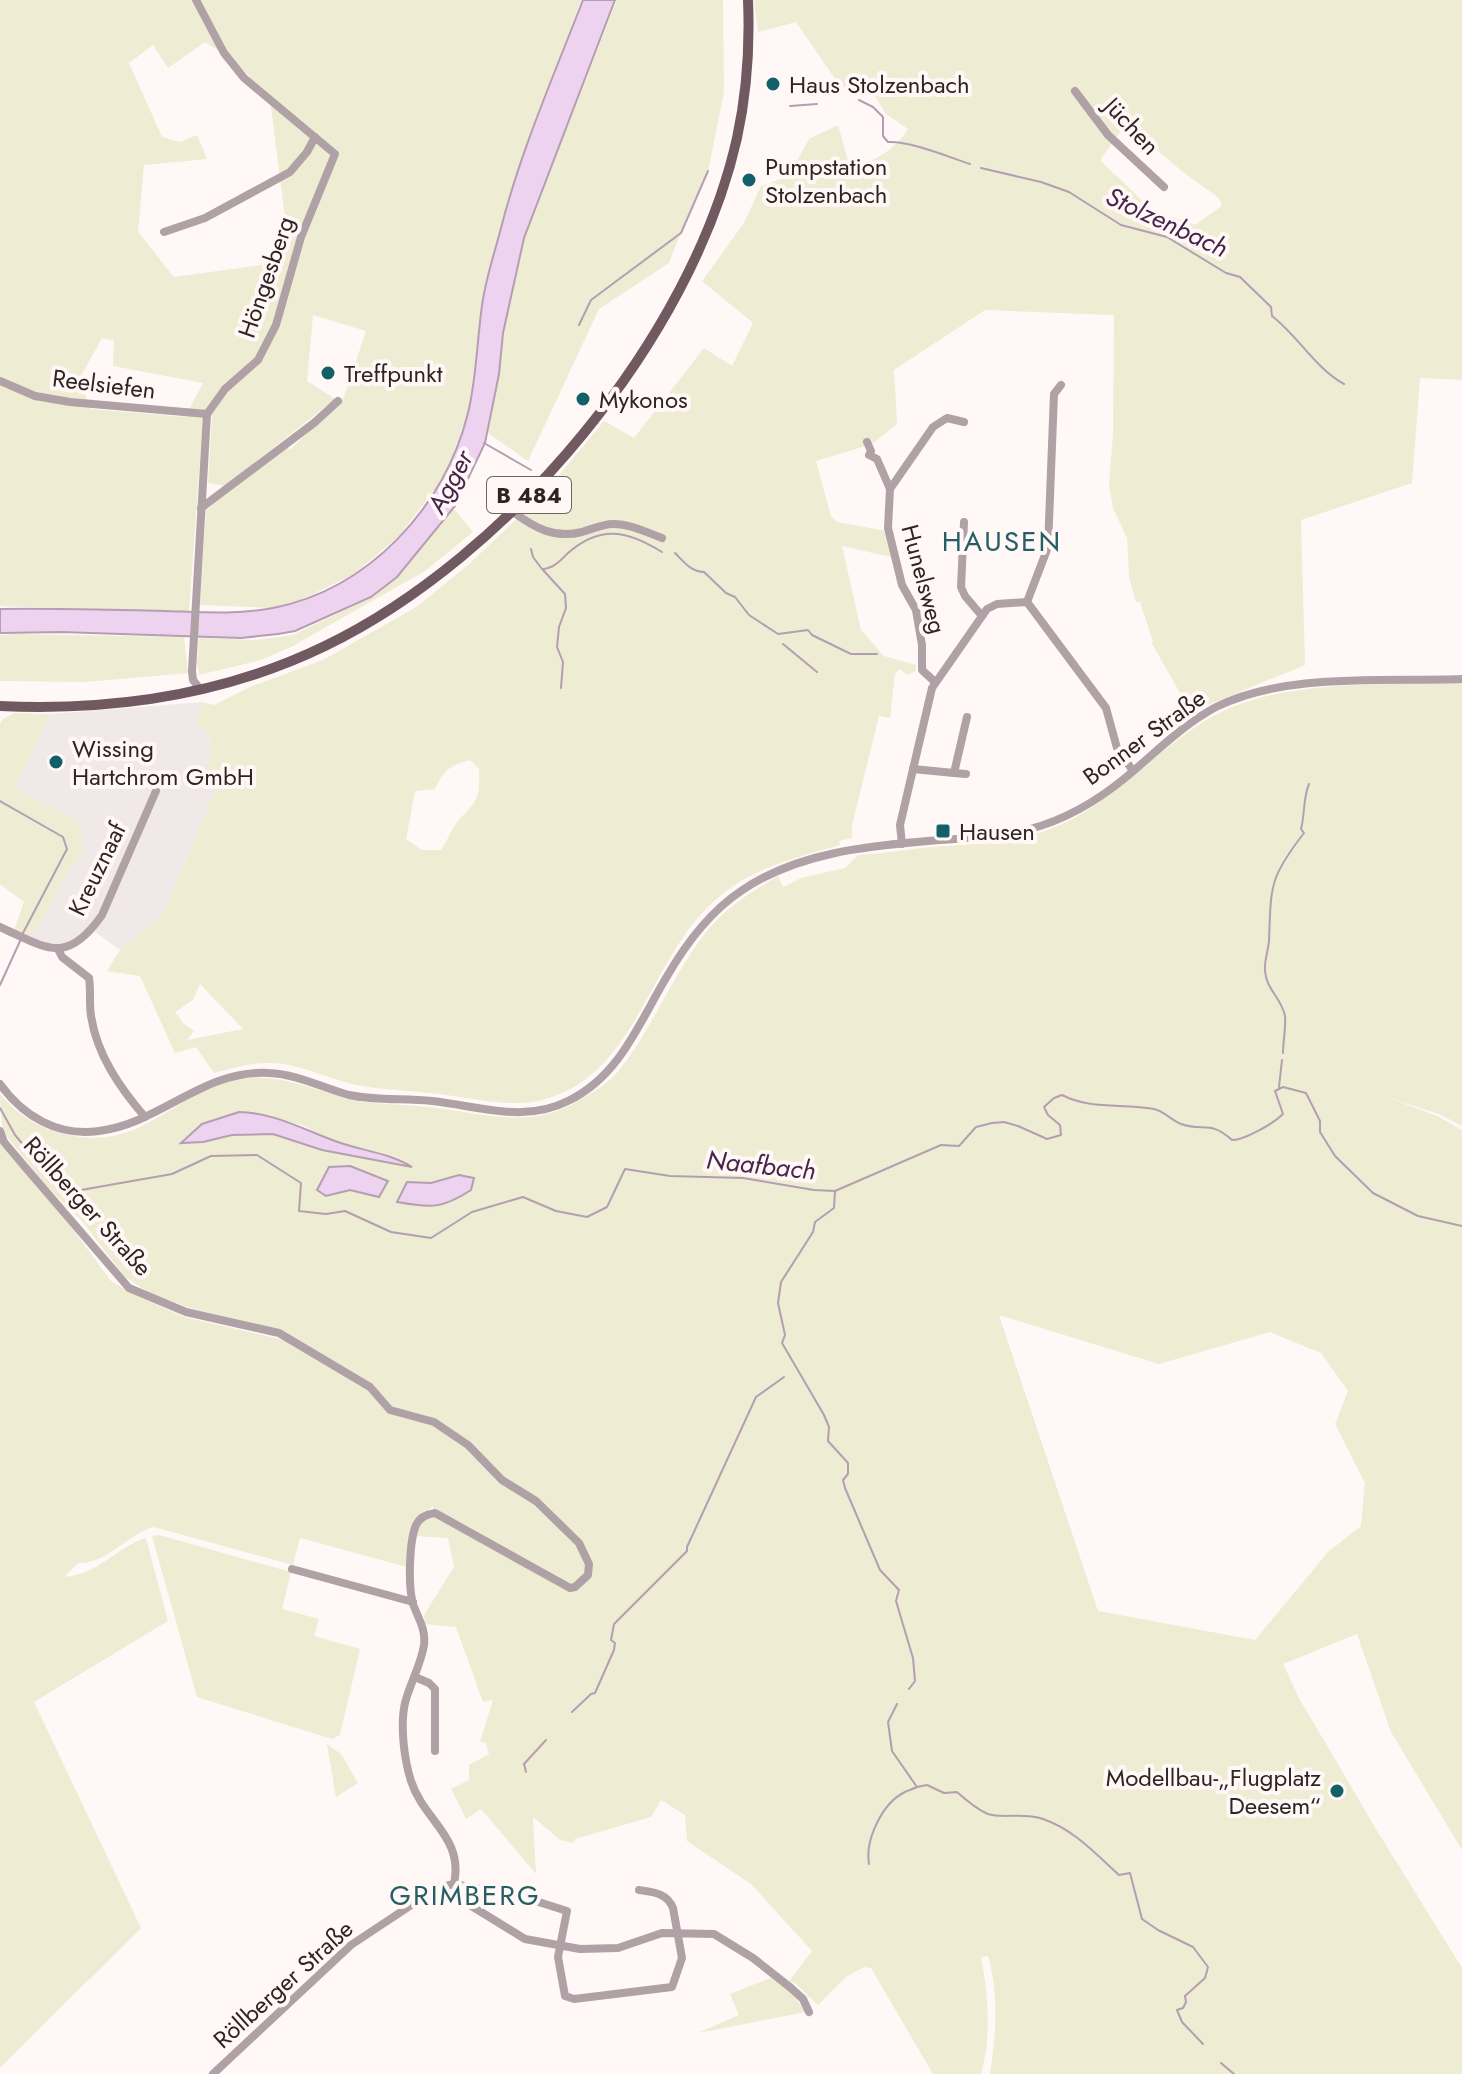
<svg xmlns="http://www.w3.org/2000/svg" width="1462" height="2074" font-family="Jost,sans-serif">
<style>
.built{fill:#f1e9e7}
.green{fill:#eeecd2;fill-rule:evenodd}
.water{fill:#eed3f0;stroke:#b59eb2;stroke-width:2}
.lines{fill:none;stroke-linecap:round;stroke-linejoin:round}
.stream{stroke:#b59eb2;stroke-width:2}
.minor{stroke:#afa1a5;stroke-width:8}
.major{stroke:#705960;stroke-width:10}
.poi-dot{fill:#126169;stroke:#fff8f7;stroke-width:3}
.labels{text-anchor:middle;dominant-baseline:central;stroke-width:8;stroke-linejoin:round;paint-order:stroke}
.shield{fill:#fff8f7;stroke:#6e6461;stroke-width:2}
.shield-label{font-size:22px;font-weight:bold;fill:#302421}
.poi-label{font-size:24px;fill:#302421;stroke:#fff8f7;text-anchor:start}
.street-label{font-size:24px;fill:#302421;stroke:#fff8f7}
.water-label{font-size:26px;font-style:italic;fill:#47244b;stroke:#fff8f7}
.quarter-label{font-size:28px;letter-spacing:2px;fill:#255f65;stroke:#fff8f7}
</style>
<rect width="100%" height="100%" fill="#fff8f7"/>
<polygon class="built" points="202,702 196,722 208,731 212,749 211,760 218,784 163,914 120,950 95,932 102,915 91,930 58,949 27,938 69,869 83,854 15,789 50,714"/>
<g class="green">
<path d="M0,0h581l-51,138 -28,85 -18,72 -16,118 -18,49 -13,24 -38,50 -45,38 -53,26 -30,8 -71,-3 6,-95 81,-64 3,4 54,-53 22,-66 -53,-16 -6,66 28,18 -110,87 -17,-3 4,-67 -9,2 -14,194 -189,-6zM205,42c24,14 55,39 66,65l14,111 -17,46 -94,13 -36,-45 6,-67 63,-6 -10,-24 -17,7 -18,-5 -33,-74 24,-18 15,23zM102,338l12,3 -1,25 90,17 -18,34 -94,-8 -12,-29z"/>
<polygon points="617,0 723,0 724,92 708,171 688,214 669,263 599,309 528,461 488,433 499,374 503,333 524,238"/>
<path d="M754,0h708v380l-42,-2 -8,105 -111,37 4,145 -114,47 -40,-70 2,-1 -13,-39h-4l-7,-25 -2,-39 -14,-30 -4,-23 4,-51 1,-119 -129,-5 -91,60 3,54 -25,20 -56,17 15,55 6,6 49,9 5,26 -49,-11 19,84 23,26 32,9v6l-8,4 -9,-6 -4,5 -5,44 -11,-2 -27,109v13l-13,3 1,4c-52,15 -97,25 -135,65 -55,57 -71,156 -150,186 -34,13 -67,5 -102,0 -30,-5 -61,-5 -91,-10 -31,-5 -63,-24 -94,-23 -19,0 -36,5 -54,10l-18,-26 -21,6 -35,-77 -33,-5 13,-21 43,-36 55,-130 -16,-9c12,-21 15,-37 -6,-53l6,-20 12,3 36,-18 73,-27 95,-54 51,-42 77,-73 58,-70 30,17 70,-90 28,18 21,-43 -51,-42 42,-58 17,-37 28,-10 20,-37 29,-14 12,43c25,-6 44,-18 58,-39l-22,-15 -11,-18 -35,-10 -44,-64 -38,10zM1126,124l58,49 35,25 3,8 -27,19 -44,-16 -51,-49zM470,760l9,9c1,31 -1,30 -21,52 -7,9 -11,20 -17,29h-19l-16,-11 9,-48 20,-2c9,-19 15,-24 35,-29zM200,984l43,45 -56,11 7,-9 -10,-7 -9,-12 18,-12z"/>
<polygon points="454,509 473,532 425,571 293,646 261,660 199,675 197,662 199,638 255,640 293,635 372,597 396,578"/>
<polygon points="14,634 184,637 188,673 86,682 0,681 0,635"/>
<path d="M1462,683v443l-23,-12 -53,-17 51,19 25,14v720l-71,-118 -34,-98 -74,30 16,34 77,131 86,139v106h-472c6,-39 9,-80 -2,-118l-7,1c7,39 11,79 0,117h-48l-62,-106 -7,-1 -18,10 -28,28 -22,-21 -7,-3 23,-30 -61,-67 -64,-43 -2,-26 -24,-15 -10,17 -76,22 -1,4 -14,-3 -27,-23 3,57 -55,-65 -15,10 -15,-30 18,-9v-15l20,-11 -3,-11 -6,-1 13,-42 -10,2 -27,-75 -31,-3 -1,-9 30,-48 -6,-29 -33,-2 2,-11 16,-14v-5l-21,19 -5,42 -107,-29 -7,27 -139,-38c-27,7 -48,38 -76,36l-14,14c36,-3 51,-29 82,-39l22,83 -134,81 107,226 -141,140v-928l66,80 45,61 20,12 53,24 100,23 4,-7 -101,-26 -39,-15 -24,-16 -42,-55 -37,-36 -43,-55 -2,-36c26,32 66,47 107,43 51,-6 87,-57 144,-59 33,-2 62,11 94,20 27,7 57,6 84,9 49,5 96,22 142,-2 15,-9 33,-18 45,-31 35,-42 54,-95 87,-138 20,-27 47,-43 75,-60l5,11 18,-9 44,-10 13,-13c25,-1 49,-6 73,-8 62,-4 109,-4 163,-41 47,-32 91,-82 144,-101 67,-25 153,-20 224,-22zM259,1113l45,13 31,15 61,16 13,8 -87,-15 -49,-16 -41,1 -29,7 -21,1zM999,1315l160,49 111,-32 51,21 27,38 -13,33 30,59 -4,43 -33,26 -73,88 -157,-29z"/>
<polygon points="14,713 50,714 15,789 81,822 83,854 69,869 39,927 27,938 14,930 24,902 0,884 0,724 3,719"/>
<polygon points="159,1535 291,1572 282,1609 319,1619 314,1636 360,1649 340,1735 332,1739 197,1697 152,1536"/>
<polygon points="327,1744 341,1754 358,1783 336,1797"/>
<polygon points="773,1977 791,1992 806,2012 698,2033 739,2015 730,1994"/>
</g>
<g class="water">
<path d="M583,0h32l-91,238 -21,95 -4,41 -14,69 -30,63 -58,71 -26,20 -76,34 -17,3 -37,4 -180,-6 -61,1v-24c55,-1 109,1 164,2 36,1 73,4 109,-3 96,-19 172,-101 195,-195 9,-37 9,-77 15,-114 4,-24 12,-48 18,-71 20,-78 53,-153 82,-228z"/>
<path d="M239,1112c36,1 63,17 96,29 26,10 53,11 77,26l-90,-17 -49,-16 -41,1 -29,7 -22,1 21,-19z"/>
<polygon points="350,1166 388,1181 379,1197 350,1190 326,1196 317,1190 329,1167"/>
<path d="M459,1175l15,3 -3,12c-29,19 -40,18 -74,12l10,-20 24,1z"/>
</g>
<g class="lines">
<g class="stream">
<path d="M859,100l14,7 10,10v19l5,6c22,-1 58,14 82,22"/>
<polyline points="790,106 817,104"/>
<path d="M981,168l60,14 28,10 52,33 46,12 59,36 14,4 31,30 1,9c27,21 43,52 72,68"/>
<polyline points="579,325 591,300 681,233 708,171"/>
<polyline points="484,443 531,470"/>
<path d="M531,549l2,8 9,12c11,0 18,-8 26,-16 33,-29 60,-22 94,-1"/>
<path d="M675,553c8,8 16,19 29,19l22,21 9,4 14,18 29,19 30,-4 4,5 39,19h26"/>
<polyline points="543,570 565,594 566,608 559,627 557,647 563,662 561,688"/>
<polyline points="783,644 817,672"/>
<polyline points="0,801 63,837 67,849 23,933"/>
<polyline points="0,985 21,939"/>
<path d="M1283,1053c0,-11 3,-26 2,-37 -3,-17 -19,-27 -20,-45 -1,-9 3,-20 4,-30 2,-55 0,-63 35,-108l-3,-4c4,-15 2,-31 8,-45"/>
<polyline points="1279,1087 1282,1060"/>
<path d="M0,1108l15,27 49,58 108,-19 39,-18 46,-1 44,28 -2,28 27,3 19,-3 46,21 40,6 41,-26 51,-15 33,14 31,6 20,-10 18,-38 45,7 73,2 71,12 21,1 106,-46 18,1 17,-19 16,-4 12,-1 14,4 29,13 14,-4 -1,-10 -12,-10 -4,-8 10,-9 8,-3c29,15 61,8 92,14 10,2 17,11 27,15 23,8 29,-4 51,16 13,0 42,-17 51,-26l-8,-23 8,-4 23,6 14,28v11l15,24 38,37 45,23 44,10"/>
<polyline points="835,1191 834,1208 815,1222 813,1232 781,1282 778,1303 785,1335 782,1343 824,1415 829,1427 828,1441 848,1463 848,1474 843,1480 845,1488 880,1570 899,1590 896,1601 913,1658 915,1681 909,1689"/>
<path d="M897,1704l-9,18 4,29 25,36 10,-2 17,8 13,-1c9,8 19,17 31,22 14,5 35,-2 55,5 30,10 53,35 76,56l11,-2 12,46 16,11 35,17 15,20 -3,11 -20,18 1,6 -3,6 -6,2 5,12 21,22"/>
<polyline points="572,1712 591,1694 595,1693 614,1650 615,1643 611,1640 614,1624 687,1551 687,1547 756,1397 784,1377"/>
<polyline points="526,1772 524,1764 546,1740"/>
<path d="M869,1864c-4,-24 13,-61 36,-72 4,-2 8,-3 12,-5"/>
<polyline points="1221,2063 1234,2074"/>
</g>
<g class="minor">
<polyline points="196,0 224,53 244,78 335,154 301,237 276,325 258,360 225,389 207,414 192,671 193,680 200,689"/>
<polyline points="1075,91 1108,135 1164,187"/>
<polyline points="164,232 205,218 290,172 307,152 315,137"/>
<polyline points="0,381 35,396 70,402 207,414"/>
<polyline points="867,442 871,451 869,455 877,459 890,489 888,528 902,585 916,610 922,645 922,670 935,682"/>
<polyline points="890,489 933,427 947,418 964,422"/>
<polyline points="201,508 314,423 338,401"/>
<path d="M513,512c22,16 41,27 69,20 10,-3 21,-8 31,-8 17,0 33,8 49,14"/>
<polyline points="964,522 961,587 965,596 982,616"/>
<polyline points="1027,602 1048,547 1054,394 1061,385"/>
<polyline points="1027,602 1106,708 1117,748 1133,771"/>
<polyline points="913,769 954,773 967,717"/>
<polyline points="954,773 966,774"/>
<polyline points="902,844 900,825 932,688 987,609 997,604 1027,602"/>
<path d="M0,927c45,20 66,40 102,-12l54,-124"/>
<path d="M58,949l4,8 27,21c2,12 0,26 2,38 6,39 29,72 54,101"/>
<path d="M0,1084c23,32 58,53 99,47 62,-8 105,-62 170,-58 28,1 54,15 80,22 28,6 55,3 83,6 48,5 92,23 138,-1 50,-25 69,-77 96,-122 19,-33 42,-65 75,-87 58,-40 130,-45 199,-51 30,-2 61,-3 90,-11 34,-9 67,-28 95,-51 29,-24 57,-53 91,-71 70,-35 169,-25 246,-28"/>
<path d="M0,1131l4,11 21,25 104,121 57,24 93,21 91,54 20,23 44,12 34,23 34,35 34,21 43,42 10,21 -1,11 -13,12 -5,1 -135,-75c-8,1 -15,4 -19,12 -7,17 -8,61 -3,79 5,14 13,25 11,41 -3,20 -14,38 -19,58 -5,22 -1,56 6,78 13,40 53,56 43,103"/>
<polyline points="292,1569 413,1602"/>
<polyline points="415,1677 429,1683 435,1689 435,1751"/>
<polyline points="454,1884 460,1899 525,1939 580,1949 618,1948 662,1933 714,1934 753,1958 791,1988 803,1999 809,2012"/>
<path d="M213,2074l138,-129 86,-57 17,-4 72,14 41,13 -9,46 7,39 9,3 98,-12 10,-29 -9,-50c-6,-15 -20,-16 -34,-18"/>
</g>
<path class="major" d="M0,706c111,5 224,-11 325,-60 184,-89 367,-307 412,-508 10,-46 13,-91 11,-138"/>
</g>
<g class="poi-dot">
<circle cx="773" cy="84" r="8"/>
<circle cx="749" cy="180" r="8"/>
<circle cx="328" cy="373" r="8"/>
<circle cx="583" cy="399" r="8"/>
<circle cx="56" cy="762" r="8"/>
<rect x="935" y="823" width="16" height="16" rx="4"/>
<circle cx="1337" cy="1791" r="8"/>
</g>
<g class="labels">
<rect class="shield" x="487" y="477" width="84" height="36" rx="6"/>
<g class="shield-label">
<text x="529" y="495">B 484</text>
</g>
<g class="poi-label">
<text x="789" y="84">Haus Stolzenbach</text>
<text x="765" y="166">Pumpstation<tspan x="765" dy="28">Stolzenbach</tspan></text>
<text x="344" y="373">Treffpunkt</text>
<text x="599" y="399">Mykonos</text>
<text x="72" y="748">Wissing<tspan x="72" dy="28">Hartchrom GmbH</tspan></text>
<text x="959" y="831">Hausen</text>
<text x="1321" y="1777" text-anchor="end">Modellbau-„Flugplatz<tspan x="1321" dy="28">Deesem“</tspan></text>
</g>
<g class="street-label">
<text transform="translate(1132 126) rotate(47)">Jüchen</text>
<text transform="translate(266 277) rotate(-71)">Höngesberg</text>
<text transform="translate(104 384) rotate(7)">Reelsiefen</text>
<text transform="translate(924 579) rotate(75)">Hunelsweg</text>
<text transform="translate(1144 737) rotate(-36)">Bonner Straße</text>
<text transform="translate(97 869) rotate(-64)">Kreuznaaf</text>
<text transform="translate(88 1206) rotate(48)">Röllberger Straße</text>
<text transform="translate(283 1984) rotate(-42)">Röllberger Straße</text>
</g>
<g class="water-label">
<text transform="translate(1167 222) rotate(25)">Stolzenbach</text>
<text transform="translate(450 482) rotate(-62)">Agger</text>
<text transform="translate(761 1165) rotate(6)">Naafbach</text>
</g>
<g class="quarter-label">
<text x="1002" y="541">HAUSEN</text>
<text x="465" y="1895">GRIMBERG</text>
</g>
</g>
</svg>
